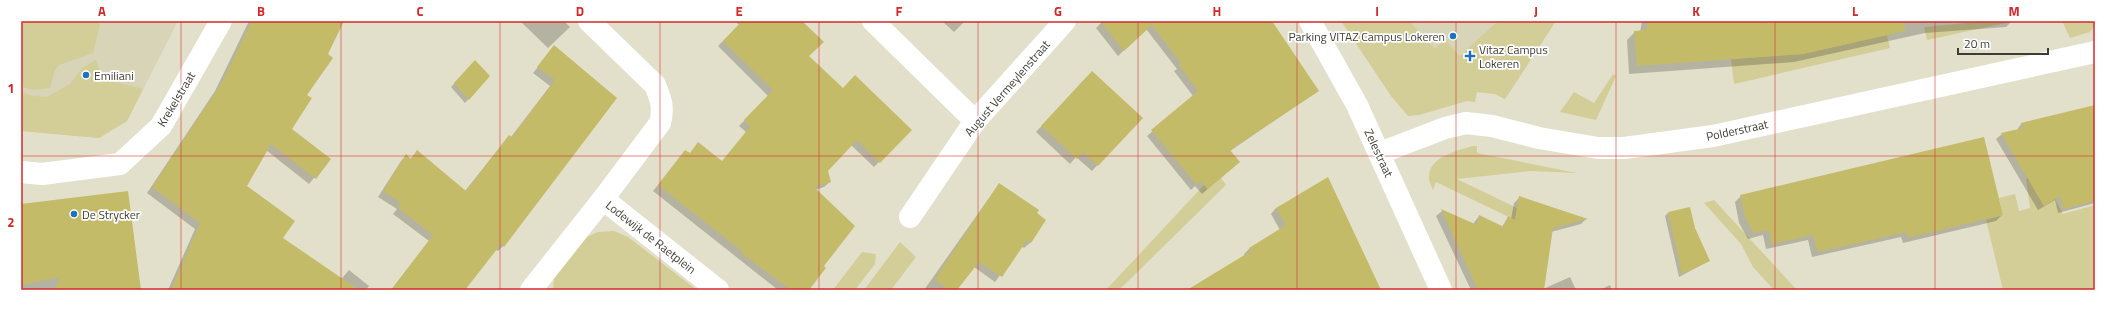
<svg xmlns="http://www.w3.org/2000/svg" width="2116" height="311" font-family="'Titillium Web',sans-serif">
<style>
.built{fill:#d7d4b8}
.green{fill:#d3cd97}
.shadow{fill:#0003}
.building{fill:#c4bb69}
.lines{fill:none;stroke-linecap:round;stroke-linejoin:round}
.minor{stroke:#fff;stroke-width:22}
.grid{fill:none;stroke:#d62828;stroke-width:1;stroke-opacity:0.55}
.poi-dot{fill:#2170bf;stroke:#fff;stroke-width:1.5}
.labels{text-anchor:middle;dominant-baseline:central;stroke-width:3.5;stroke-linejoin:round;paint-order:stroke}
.poi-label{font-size:12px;fill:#3e3d35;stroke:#fff;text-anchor:start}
.street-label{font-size:12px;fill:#3e3d35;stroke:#fff}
.neatline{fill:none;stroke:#d62828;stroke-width:1.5}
.grid-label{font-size:13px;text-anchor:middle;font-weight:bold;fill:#d62828}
</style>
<rect width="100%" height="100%" fill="#e2e0ca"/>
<g class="built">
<polygon points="21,21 178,21 127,121 99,138 21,131"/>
<polygon points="1352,21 1556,21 1505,99 1495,94 1476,92"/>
</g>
<g class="green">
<polygon points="21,21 92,21 100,24 93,53 59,65 55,70 50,88 31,90 21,86"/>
<polygon points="1341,21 1409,21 1435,49 1445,40 1460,56 1498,21 1556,21 1505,99 1495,94 1477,92 1475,102 1467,101 1419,115 1408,116 1391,96"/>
<polygon points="1988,21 2015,21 1927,40 1924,27"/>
<polygon points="2062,21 2095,21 2095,26 2090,32 2070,38"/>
<polygon points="1887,35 1890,48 1734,84 1731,59 1803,54"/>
<polygon points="96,60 101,75 115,82 143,89 127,121 99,138 21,131 21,92 33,96 47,97 70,84 82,68"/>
<polygon points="1613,74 1616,76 1596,120 1560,112 1574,92 1594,103"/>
<path d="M1472,146h5v7l100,20 -47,-2 -73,8 60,29 -2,12 -79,-38 -3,8c-2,-5 -4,-8 -4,-12 -1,-21 28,-27 43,-32z"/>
<polygon points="2039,172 2042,178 2031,184 2044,206 2055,199 2063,214 2095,205 2095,290 2003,290 1986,220 2003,215 1999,198 2015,194 2019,211 2030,208 2026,179"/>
<polygon points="1221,178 1226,185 1119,290 1106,290 1204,185 1208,189"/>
<polygon points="1714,200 1797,290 1774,290 1753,267 1741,244 1704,203"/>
<polygon points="614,231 628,237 697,290 553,290 554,278 584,238 598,232"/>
<polygon points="900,242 916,257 891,290 864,290"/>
<polygon points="862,252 876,254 875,264 855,290 833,290"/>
</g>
<g class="shadow">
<polygon points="249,21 343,21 305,95 290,129 330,159 309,184 266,150 245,186 281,238 282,290 168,290 195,229 147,193 215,91"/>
<polygon points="520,21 564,21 570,27 548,48"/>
<polygon points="735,21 800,21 808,56 842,89 910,131 874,167 851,145 827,170 830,182 824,187 815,190 822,266 808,290 778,290 653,191 685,151 690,154 722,162 746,132 739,126 768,96 718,46 739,25"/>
<polygon points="942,21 965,21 954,32"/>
<polygon points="1103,21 1270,21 1318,91 1230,151 1233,167 1202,194 1195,186 1191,190 1147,136 1193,96 1174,71 1177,69 1146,29 1118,56 1096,28"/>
<polygon points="1642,21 2012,21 2006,27 1925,33 1794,62 1629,74 1627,40 1635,32 1640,32"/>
<polygon points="554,47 616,98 503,246 498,251 495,249 464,290 391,290 429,241 393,214 397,209 378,197 401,161 406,156 410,159 417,152 465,191 504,142 511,137 550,86 533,73"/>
<polygon points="475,61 489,76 465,103 451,87"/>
<polygon points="1086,78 1141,118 1092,171 1076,157 1070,164 1036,132"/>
<polygon points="2095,106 2095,203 2058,213 2055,200 2038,210 1996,139 2002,134 2017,130 2021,124"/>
<polygon points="999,184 1045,220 1030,243 1024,248 1021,246 995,282 974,267 956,290 924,290"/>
<polygon points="1741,196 2002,215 1996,221 1903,243 1901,237 1812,257 1808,240 1766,249 1763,235 1748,239 1739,223 1735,202"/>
<polygon points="1519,198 1586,219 1581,224 1551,232 1543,289 1570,277 1576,290 1471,290 1436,216 1442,211 1473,224 1479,216 1502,227 1508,217 1511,219 1514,203"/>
<polygon points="21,204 140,290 21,290"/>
<polygon points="1276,208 1380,290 1189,290 1245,256 1244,254 1250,248 1280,230 1271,214"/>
<polygon points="1668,213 1694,229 1709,261 1679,277 1665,216"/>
<polygon points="349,270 369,286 366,290 332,290"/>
<polygon points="1610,285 1612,290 1600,290"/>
</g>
<g class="building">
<polygon points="252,21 344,21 328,54 333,58 307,95 312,98 292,129 331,159 316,179 271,144 247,186 295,221 283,238 359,290 171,290 200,223 152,187 221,84"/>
<polygon points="742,21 802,21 824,42 809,56 843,88 855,75 912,130 880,163 857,140 828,171 831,182 814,187 855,226 824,266 826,268 809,290 791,290 741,253 743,252 658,185 685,150 690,153 698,142 722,161 750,127 744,120 773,90 723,41"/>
<polygon points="1100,21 1272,21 1319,91 1230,150 1240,162 1208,189 1200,181 1197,185 1151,130 1198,91 1179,65 1181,63 1152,25 1124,51"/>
<polygon points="1648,21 1904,21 1905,31 1803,54 1637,66 1634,31 1646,30"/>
<polygon points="554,45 617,98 504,247 501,244 465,290 391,290 433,235 398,208 401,203 383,191 406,154 411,159 417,150 466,191 509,135 512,137 555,80 537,67"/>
<polygon points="475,60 490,76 469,100 454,83"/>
<polygon points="1092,71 1143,118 1098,166 1083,152 1077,159 1041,126"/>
<polygon points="2095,105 2095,201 2063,209 2060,196 2044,206 2001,133 2023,128 2021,123"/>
<polygon points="1984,137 2003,215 1908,238 1907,232 1818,252 1813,235 1772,244 1769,230 1754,233 1745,217 1740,195"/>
<polygon points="1328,177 1381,290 1187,290 1251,251 1249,248 1286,225 1276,208"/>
<polygon points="999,183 1039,210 1037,213 1046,220 1031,243 1027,240 1002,277 979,262 957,290 948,290 935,279"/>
<polygon points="128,191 141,290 55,290 60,277 21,285 21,204"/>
<polygon points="1519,196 1588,219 1553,228 1544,290 1478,290 1441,209 1477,225 1479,215 1504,227 1508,216 1515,220"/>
<polygon points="1690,207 1695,228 1710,261 1682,274 1668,212"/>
</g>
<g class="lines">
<g class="minor">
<polyline points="873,21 975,121"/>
<polyline points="1310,21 1357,105 1441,290"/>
<polyline points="1380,153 1445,128 1466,123 1492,126 1539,138 1598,148 1624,148 1713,136 2095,52"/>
<polyline points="21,172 42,174 120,164 161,126 221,21"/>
<polyline points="603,199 718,290"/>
<polyline points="910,217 975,121 1065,21"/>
<path d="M531,290l72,-91 57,-76c4,-15 1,-24 -5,-38l-66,-64"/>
</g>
</g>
<path class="grid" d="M181,21v269M341,21v269M500,21v269M660,21v269M819,21v269M978,21v269M1138,21v269M1297,21v269M1456,21v269M1616,21v269M1775,21v269M1935,21v269M21,156h2074"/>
<g class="poi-dot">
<circle cx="1453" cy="36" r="4"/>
<path d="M1468 50h4v4h4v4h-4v4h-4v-4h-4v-4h4z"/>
<circle cx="86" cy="75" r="4"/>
<circle cx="74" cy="214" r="4"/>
</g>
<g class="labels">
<g class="poi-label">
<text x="1445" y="36" text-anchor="end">Parking VITAZ Campus Lokeren</text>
<text x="1479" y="49">Vitaz Campus<tspan x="1479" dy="14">Lokeren</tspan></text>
<text x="94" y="75">Emiliani</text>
<text x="82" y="214">De Strycker</text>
</g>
<g class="street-label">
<text transform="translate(1007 88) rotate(-49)">August Vermeylenstraat</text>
<text transform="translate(176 99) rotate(-59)">Krekelstraat</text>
<text transform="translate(1737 130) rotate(-12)">Polderstraat</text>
<text transform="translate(1379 153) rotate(65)">Zelestraat</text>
<text transform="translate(651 237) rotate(38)">Lodewijk de Raetplein</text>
</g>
</g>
<rect width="2116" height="311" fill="none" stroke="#ffffff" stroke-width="44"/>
<path d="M1958 48v6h90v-6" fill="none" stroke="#3e3d35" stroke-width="2"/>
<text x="1964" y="48" font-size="12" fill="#3e3d35" stroke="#ffffff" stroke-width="3" paint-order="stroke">20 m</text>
<rect x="22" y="22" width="2072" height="267" class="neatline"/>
<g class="grid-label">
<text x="102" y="16">A</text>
<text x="261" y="16">B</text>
<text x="420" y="16">C</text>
<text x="580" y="16">D</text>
<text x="739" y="16">E</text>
<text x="899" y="16">F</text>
<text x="1058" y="16">G</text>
<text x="1217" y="16">H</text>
<text x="1377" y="16">I</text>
<text x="1536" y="16">J</text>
<text x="1696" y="16">K</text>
<text x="1855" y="16">L</text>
<text x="2014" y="16">M</text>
<text x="11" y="93">1</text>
<text x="11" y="227">2</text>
</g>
</svg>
